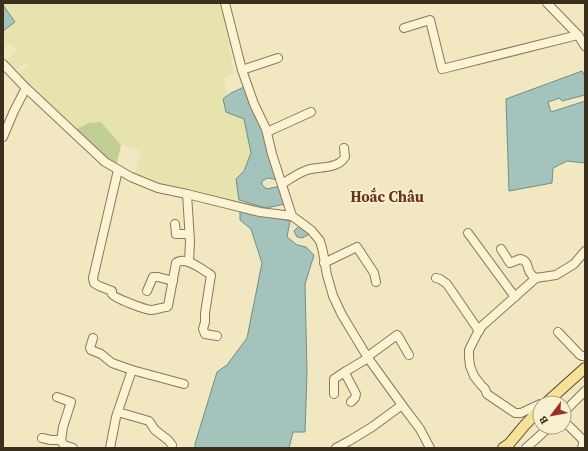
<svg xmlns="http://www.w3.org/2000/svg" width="588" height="451" font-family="'Source Serif 4',serif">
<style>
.farmland{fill:#e7e3ae}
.green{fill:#c2cf94}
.water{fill:#a4c3bd;stroke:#6a918b}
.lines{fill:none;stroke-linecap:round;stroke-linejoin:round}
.minor-casing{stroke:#8b7857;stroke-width:10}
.major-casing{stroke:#58452c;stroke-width:12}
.minor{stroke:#fbf3d4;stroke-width:8}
.major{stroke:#f6e296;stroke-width:10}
.labels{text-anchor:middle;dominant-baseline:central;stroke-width:3.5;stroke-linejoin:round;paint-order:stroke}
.quarter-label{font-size:15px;font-weight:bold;fill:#693219;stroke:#f7f0d1}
</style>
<rect width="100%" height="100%" fill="#f1e7c1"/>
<polygon class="farmland" points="3,3 222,3 225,22 233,45 229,47 234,74 223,78 228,95 223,99 226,112 244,119 251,153 244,171 236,179 239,200 158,186 134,177 141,151 121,145 101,122 75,130 17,75 29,65 27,62 14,71 4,61 18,51 10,43 3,49 3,31 15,22 3,5"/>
<polygon class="green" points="101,122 121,145 116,166 100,154 75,130 88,123"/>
<g class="water">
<polygon points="3,5 15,22 3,31"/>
<polygon points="582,71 585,76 585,95 562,101 560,98 548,102 551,112 585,101 585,163 567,161 553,168 552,183 509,191 506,99"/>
<polygon points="244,87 264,131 278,180 268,178 262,181 262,185 267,189 280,186 285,204 266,208 239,200 236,179 244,171 251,153 244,119 226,112 223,99 231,93"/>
<polygon points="240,211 290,221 287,237 297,245 306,247 314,255 305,284 307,372 305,432 293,432 289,448 195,448 195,444 217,372 227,365 247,338 262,263 251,229 240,220"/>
<polygon points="299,226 302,227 308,232 308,235 302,238 297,237 294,231"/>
</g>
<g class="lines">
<defs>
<g id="minor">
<polyline points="225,3 228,15 242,70 254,104 266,129 272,154 292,216"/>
<polyline points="547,3 578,35 585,46"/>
<polyline points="404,28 430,20 442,69 578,35"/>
<polyline points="3,64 26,88 105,162 131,177 158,188 187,194 260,212 292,216 311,230 320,241 323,252 327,275 333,296 342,315 368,358 402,405 420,429 430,448"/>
<polyline points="242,70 278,58"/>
<polyline points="267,132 311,112"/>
<polyline points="3,137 14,111 26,88"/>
<path d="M118,170l-25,108 1,5 5,3 13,5c0,1 -1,2 0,3 2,4 34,16 39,16 6,0 11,-3 16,-3l1,-1 8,-43c9,-7 24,5 32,10l3,2 -6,38v9l-2,7 2,5 12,2"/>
<path d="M282,184c8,-5 16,-11 25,-14 12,-4 30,0 38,-13l-1,-9"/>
<polyline points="187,194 190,241 189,262"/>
<polyline points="175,224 176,234 189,234"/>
<polyline points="468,233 515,297"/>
<path d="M501,249l9,14 10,-4c10,2 6,10 11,15 1,2 4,3 5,4"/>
<polyline points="324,263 357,247 374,273 376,282"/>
<polyline points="436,278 440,279 447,284 479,331"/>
<polyline points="147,291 153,277 158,277 173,281"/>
<polyline points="558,332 580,355 582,356 585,356"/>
<polyline points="93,338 90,348 91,350 101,354 112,363 132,370 184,384"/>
<polyline points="367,357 397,335 398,336 409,355"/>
<polyline points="334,394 334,379 346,371"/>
<polyline points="57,397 71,402 63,427 61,441 64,445 73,448"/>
<polyline points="351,402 355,398 356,394 345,373 348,370 368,358"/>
<polyline points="540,404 521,413 515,413 487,394 485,389 481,385 474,376 470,366 469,357 469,350 477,334 482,326 536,278 556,275 574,264 585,251"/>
<polyline points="118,412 149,421 155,430 168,440 172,445"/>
<polyline points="564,412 585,391"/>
<polyline points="564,421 583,440 583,444 582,448"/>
<polyline points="42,438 51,440 61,440"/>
<polyline points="110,448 116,417 132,370"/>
<polyline points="336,448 349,441 372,427 402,405"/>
<polyline points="526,448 535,440 549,427"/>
</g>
<g id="major">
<polyline points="546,403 585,368"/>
<polyline points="503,448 509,444 524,426 540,409"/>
</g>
</defs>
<use href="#minor" class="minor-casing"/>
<use href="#major" class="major-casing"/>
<use href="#minor" class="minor"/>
<use href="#major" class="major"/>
</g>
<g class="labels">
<g class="quarter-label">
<text x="387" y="196">Hoắc Châu</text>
</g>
</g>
<rect width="588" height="451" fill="none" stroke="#3a2e1c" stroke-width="8"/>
<g transform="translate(552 415) rotate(238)"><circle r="19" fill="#f7f0d1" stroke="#aba289"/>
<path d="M0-3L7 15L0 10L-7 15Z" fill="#9e2f23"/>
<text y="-6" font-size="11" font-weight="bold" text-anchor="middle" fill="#3a2e1c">B</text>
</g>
</svg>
